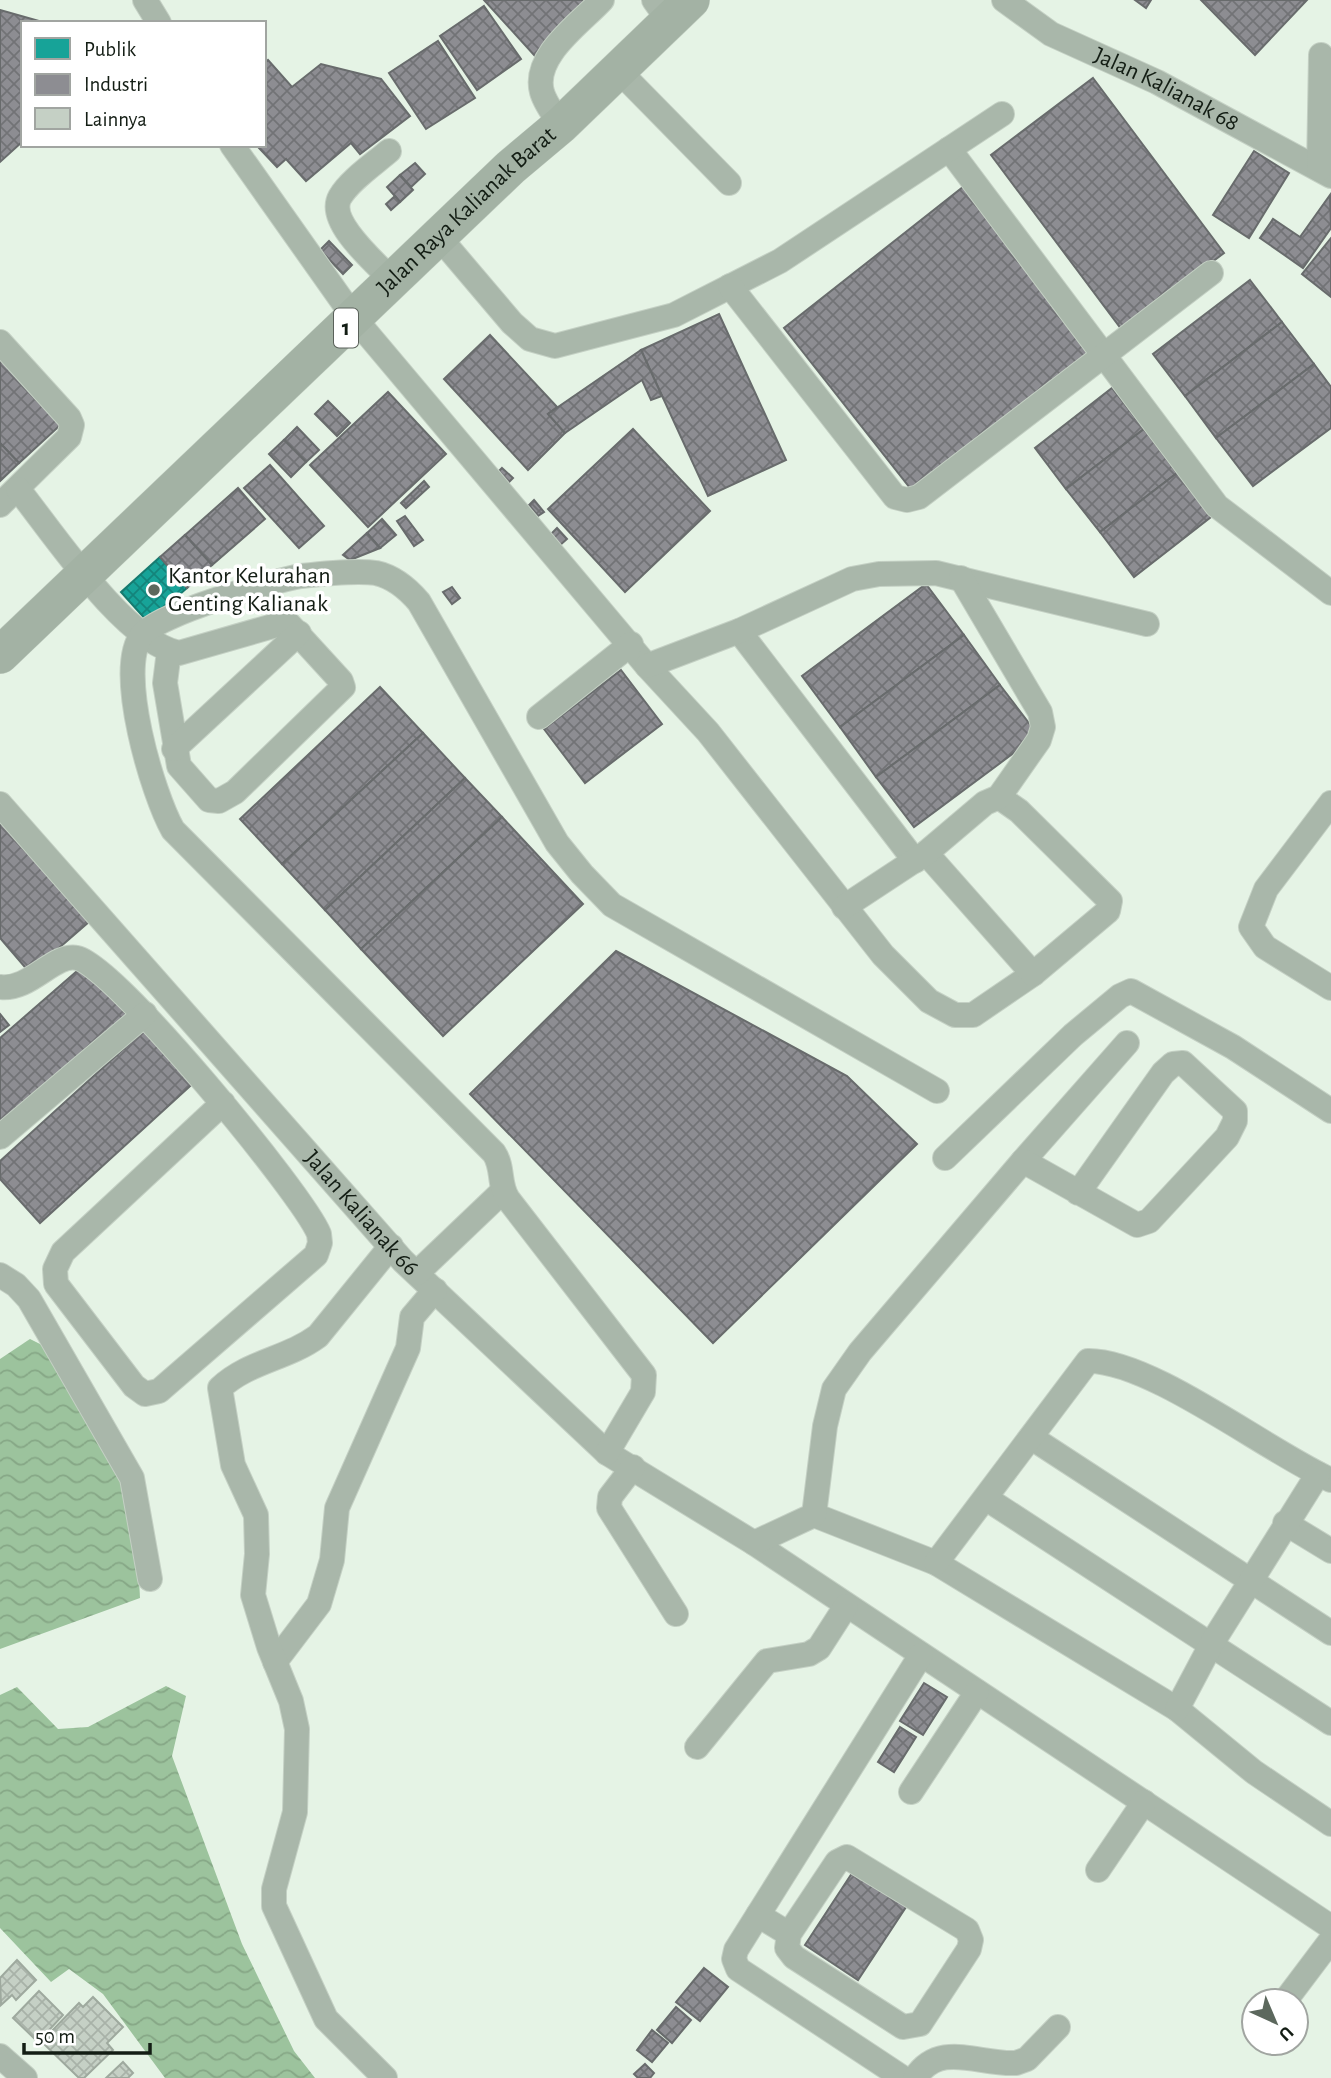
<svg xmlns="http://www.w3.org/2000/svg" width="1331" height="2078" font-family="'Alegreya Sans',sans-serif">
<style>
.water{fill:url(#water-waves)}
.public{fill:url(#public-cross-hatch);stroke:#167b70;stroke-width:2}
.industry{fill:url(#industry-cross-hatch);stroke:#686b6c;stroke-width:2}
.building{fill:url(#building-cross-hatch);stroke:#9ea99e;stroke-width:2}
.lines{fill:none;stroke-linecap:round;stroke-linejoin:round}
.minor-casing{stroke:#c4d0c4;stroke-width:26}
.highway-casing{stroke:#c4d0c4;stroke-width:38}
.minor{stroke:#a9b7aa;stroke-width:24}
.highway{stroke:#a3b2a4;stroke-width:37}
.poi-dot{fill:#5c685d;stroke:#fff;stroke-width:2.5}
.labels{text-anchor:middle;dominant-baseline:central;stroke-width:7;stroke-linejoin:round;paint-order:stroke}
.shield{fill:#fff;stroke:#5a615a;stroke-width:2}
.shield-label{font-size:23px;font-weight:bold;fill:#131d14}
.street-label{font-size:24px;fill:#131d14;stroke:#fff}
.poi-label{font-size:24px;fill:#131d14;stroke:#fff;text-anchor:start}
</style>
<defs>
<pattern id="water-waves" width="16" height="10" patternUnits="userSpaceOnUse" patternTransform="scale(1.75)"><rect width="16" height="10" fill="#9cc39d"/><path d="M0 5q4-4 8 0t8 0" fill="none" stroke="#86a786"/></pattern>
<pattern id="public-cross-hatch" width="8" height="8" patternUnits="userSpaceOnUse" patternTransform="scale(1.75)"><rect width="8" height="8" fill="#17a398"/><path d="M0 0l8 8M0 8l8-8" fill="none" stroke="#14847b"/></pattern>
<pattern id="industry-cross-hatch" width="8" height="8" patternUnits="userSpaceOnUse" patternTransform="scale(1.75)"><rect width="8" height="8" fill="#8d8d92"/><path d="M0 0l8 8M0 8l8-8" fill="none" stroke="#727376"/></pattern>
<pattern id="building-cross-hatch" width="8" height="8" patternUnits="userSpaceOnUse" patternTransform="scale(1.75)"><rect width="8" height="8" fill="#c5d0c5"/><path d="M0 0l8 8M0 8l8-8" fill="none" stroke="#a8b2a8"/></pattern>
</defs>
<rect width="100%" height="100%" fill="#e5f3e5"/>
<g class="water">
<polygon points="30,1339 44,1346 124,1483 137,1543 140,1598 0,1649 0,1359"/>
<polygon points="166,1686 186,1696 172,1756 242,1944 294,2051 315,2078 165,2078 103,1994 69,1969 51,1982 0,1928 0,1695 17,1687 58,1729 88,1727"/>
</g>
<polygon class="public" points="160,557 187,588 148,622 121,592"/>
<g class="industry">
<polygon points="484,0 582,0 589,8 535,56"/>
<polygon points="1135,0 1151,0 1146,8"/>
<polygon points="1201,0 1307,0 1255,55"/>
<polygon points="484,6 521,59 477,90 440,36"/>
<polygon points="0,10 46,23 23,23 23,141 0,162"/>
<polygon points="438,41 475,98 426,129 389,73"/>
<polygon points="268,60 292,87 321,64 381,79 410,116 360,154 351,143 306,181 286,159 277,167 258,147 264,145 267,138 264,135 264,64"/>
<polygon points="1093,78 1224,253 1122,330 991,155"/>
<polygon points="1254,151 1289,173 1249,238 1213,215"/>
<polygon points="415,163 425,174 411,187 400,175"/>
<polygon points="400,175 413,190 400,202 387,187"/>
<polygon points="963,187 1093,352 914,493 784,328"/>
<polygon points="1330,195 1331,228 1303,268 1260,238 1273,219 1300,237"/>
<polygon points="395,196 400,202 391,210 386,204"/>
<polygon points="1331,238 1331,297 1302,274"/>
<polygon points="329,241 352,265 343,274 320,250"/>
<polygon points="1250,280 1282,322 1185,396 1153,354"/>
<polygon points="719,314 786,460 708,496 641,350"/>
<polygon points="1282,322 1314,364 1216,438 1185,396"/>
<polygon points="490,335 557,407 548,414 565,433 528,470 444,379"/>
<polygon points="0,345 68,418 19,463 0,443"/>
<polygon points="641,350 662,396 651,400 642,380 565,433 548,414"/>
<polygon points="1314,364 1331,387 1331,428 1253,486 1216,438"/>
<polygon points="1112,388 1144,429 1066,489 1035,448"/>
<polygon points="388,392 446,454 368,527 310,465"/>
<polygon points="328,401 350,423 337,436 315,414"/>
<polygon points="297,427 319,450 306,462 284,440"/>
<polygon points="633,429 710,511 625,592 548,509"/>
<polygon points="1144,429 1177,473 1100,532 1066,489"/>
<polygon points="284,440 306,462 291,477 269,454"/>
<polygon points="0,443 19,463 0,481"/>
<polygon points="270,465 324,526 299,548 244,488"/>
<polygon points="502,468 513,478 507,484 496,474"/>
<polygon points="1177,473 1211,517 1134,577 1100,532"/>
<polygon points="424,481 429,487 406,508 401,503"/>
<polygon points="238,488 265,519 212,565 185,535"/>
<polygon points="534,500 544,512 538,516 529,505"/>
<polygon points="405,516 423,540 414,546 397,521"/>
<polygon points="382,519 396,535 380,548 367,533"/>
<polygon points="557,528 567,539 559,546 550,535"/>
<polygon points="367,533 380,548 350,560 343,555"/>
<polygon points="185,535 212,565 187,588 160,557"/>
<polygon points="926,584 964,635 840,727 802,676"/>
<polygon points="452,587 460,598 452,604 443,592"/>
<polygon points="964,635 1000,685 876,777 840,727"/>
<polygon points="621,670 662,724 585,783 544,729"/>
<polygon points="1000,685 1038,735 914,827 876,777"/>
<polygon points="380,687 423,733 282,864 240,819"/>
<polygon points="423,733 465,778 325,910 282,864"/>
<polygon points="465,778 502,817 361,949 325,910"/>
<polygon points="502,817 583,904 443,1036 361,949"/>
<polygon points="0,818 89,922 30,973 0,938"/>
<polygon points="616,951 847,1076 917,1144 713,1343 470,1094"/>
<polygon points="84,965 128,1016 0,1126 0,1038"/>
<polygon points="0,1014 9,1025 0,1032"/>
<polygon points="151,1024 199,1078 40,1223 0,1179 0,1161"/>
<polygon points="924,1683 947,1697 923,1735 900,1721"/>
<polygon points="900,1727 916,1737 894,1772 878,1762"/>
<polygon points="854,1870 908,1904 858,1980 805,1945"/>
<polygon points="704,1968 728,1987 700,2021 676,2002"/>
<polygon points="676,2007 691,2020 672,2043 657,2030"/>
<polygon points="652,2030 668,2043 652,2062 637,2050"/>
<polygon points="645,2064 654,2073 650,2078 638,2078 634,2074"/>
</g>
<g class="building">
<polygon points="17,1960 36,1980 16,2000 12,1995 1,2005 0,1978"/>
<polygon points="39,1991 63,2015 38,2042 13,2018"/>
<polygon points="93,1997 123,2027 107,2043 113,2050 84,2078 79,2078 45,2045 49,2041 45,2038 79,2003 83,2007"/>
<polygon points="123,2062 133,2073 128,2078 106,2078"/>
</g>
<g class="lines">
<defs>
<g id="minor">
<polyline points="145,0 159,23"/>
<polyline points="654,0 669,21"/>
<path id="s1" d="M1004,0l47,34 106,48 174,94"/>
<polyline points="618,70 729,183"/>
<path d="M561,125c-7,-10 -16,-22 -19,-33 -10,-36 39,-69 60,-92"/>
<polyline points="232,145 355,319 647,666 708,732 883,955 929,1001 955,1015 973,1015 1033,974"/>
<polyline points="949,149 1217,506 1331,593"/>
<path d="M389,151c-15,13 -39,29 -49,46 -14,25 37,67 53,84"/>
<polyline points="1319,169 1321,55"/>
<polyline points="439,237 512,323 530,339 555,346 674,315 780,261 1002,114"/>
<polyline points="730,286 895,497 907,500 919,497 1211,273"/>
<polyline points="0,342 69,418 72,425 69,437 0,505"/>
<path d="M18,489c35,44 107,153 161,164l108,-31 54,59 2,6 -108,105 -16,9 -10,-1 -30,-34 -14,-83 4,-32"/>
<polyline points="739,631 915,861"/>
<polyline points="647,666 739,631 852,579 879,574 936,573 1147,624"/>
<polyline points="539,717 631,644"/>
<polyline points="174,749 299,633"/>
<polyline points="1331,803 1266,889 1251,927 1265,947 1331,988"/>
<path id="s2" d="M0,804l403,457 204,192 147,90 577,384"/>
<polyline points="926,853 1033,974 1108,911 1110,901 1019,811 999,797"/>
<polyline points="844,907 926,853 985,803 999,797 1039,740 1043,727 1040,712 961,578"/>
<path d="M0,987c30,4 54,-34 77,-29 37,7 226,236 242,276l1,9 -4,12 -157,136 -14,3 -11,-8 -78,-102 -1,-15 8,-17 160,-149"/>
<polyline points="0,1137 145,1014"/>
<polyline points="945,1158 1073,1035 1120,996 1131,991 1233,1047 1331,1111"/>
<polyline points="1023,1161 1127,1043"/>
<polyline points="417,1273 503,1191"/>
<polyline points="0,1275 16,1285 29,1299 132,1478 150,1579"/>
<polyline points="1032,1438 1331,1633"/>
<path d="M607,1453l36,-61 1,-17 -136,-176c-10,-15 -4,-31 -14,-46l-321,-323c-20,-35 -58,-161 -31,-195 16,-21 130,-54 159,-59 18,-2 57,-6 75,-3 18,4 32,16 43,29l138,241 25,31 30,31 325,186"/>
<polyline points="633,1467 610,1497 609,1508 676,1614"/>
<polyline points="987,1499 1331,1723"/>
<polyline points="814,1515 936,1563 1177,1709 1254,1772 1331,1824"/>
<polyline points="1285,1523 1331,1551"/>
<polyline points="754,1543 814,1515 825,1426 834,1389 860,1352 1023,1161 1137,1225 1149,1221 1227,1137 1235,1121 1235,1111 1183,1063 1173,1064 1163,1073 1078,1193"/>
<path d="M936,1563l152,-202c63,-1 180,91 243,119"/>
<polyline points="275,1662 319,1604 332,1560 337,1508 408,1348 412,1317 435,1290"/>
<polyline points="1177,1709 1212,1643 1318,1474"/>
<polyline points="697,1747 767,1661 809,1654 819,1648 846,1606"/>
<polyline points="911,1792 977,1692"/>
<polyline points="1098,1870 1144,1802"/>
<polyline points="758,1915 789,1934 837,1862 847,1857 967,1930 971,1940 969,1949 920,2024 903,2027 794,1957 787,1948 789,1934"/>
<polyline points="1285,2001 1331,1940"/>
<polyline points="0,2056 25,2078"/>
<path d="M385,2078l-59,-59 -52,-113v-17l21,-77 2,-83 -6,-28 -22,-54 -16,-52 4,-41 -1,-39 -23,-50 -13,-77c29,-27 67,-29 98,-52l73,-90"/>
<polyline points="903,2078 738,1969 734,1959 736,1950 921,1655"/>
<path d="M915,2078c25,-38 63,-13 101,-15l11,-4 31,-32"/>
</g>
<g id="highway">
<path id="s3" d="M0,655l511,-488 50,-42 130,-125"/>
</g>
</defs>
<use href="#minor" class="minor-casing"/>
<use href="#highway" class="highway-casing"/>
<use href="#minor" class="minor"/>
<use href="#highway" class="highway"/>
</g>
<circle class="poi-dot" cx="154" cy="590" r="7"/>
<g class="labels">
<rect class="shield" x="334" y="308.5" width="24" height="39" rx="5"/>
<g class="shield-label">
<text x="346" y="328">1</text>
</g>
<g class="street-label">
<text stroke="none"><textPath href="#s1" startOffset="186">Jalan Kalianak 68</textPath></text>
<text stroke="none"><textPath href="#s3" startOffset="644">Jalan Raya Kalianak Barat</textPath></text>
<text stroke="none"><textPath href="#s2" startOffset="546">Jalan Kalianak 66</textPath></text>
</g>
<g class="poi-label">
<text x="168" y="576">Kantor Kelurahan<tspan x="168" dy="28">Genting Kalianak</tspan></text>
</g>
</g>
<rect x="21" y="21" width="245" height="126" fill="#ffffff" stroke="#a1a5a1" stroke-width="2"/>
<rect x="35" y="38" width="35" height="21" fill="#17a398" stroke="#a1a5a1" stroke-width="2"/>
<text x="84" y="56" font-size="21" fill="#131d14">Publik</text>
<rect x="35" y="74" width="35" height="21" fill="#8d8d92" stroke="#a1a5a1" stroke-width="2"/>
<text x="84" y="91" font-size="21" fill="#131d14">Industri</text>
<rect x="35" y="108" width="35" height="21" fill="#c5d0c5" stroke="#a1a5a1" stroke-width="2"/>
<text x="84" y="126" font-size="21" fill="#131d14">Lainnya</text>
<g transform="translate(1275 2022) rotate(136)"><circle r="33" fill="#ffffff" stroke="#a1a5a1" stroke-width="2"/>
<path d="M0-5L12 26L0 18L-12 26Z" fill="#5c685d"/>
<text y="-10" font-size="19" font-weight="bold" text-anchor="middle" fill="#131d14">U</text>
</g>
<path d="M24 2043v10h126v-10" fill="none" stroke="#131d14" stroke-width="3.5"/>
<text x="35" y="2043" font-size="21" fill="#131d14" stroke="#ffffff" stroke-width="5" paint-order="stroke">50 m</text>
</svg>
